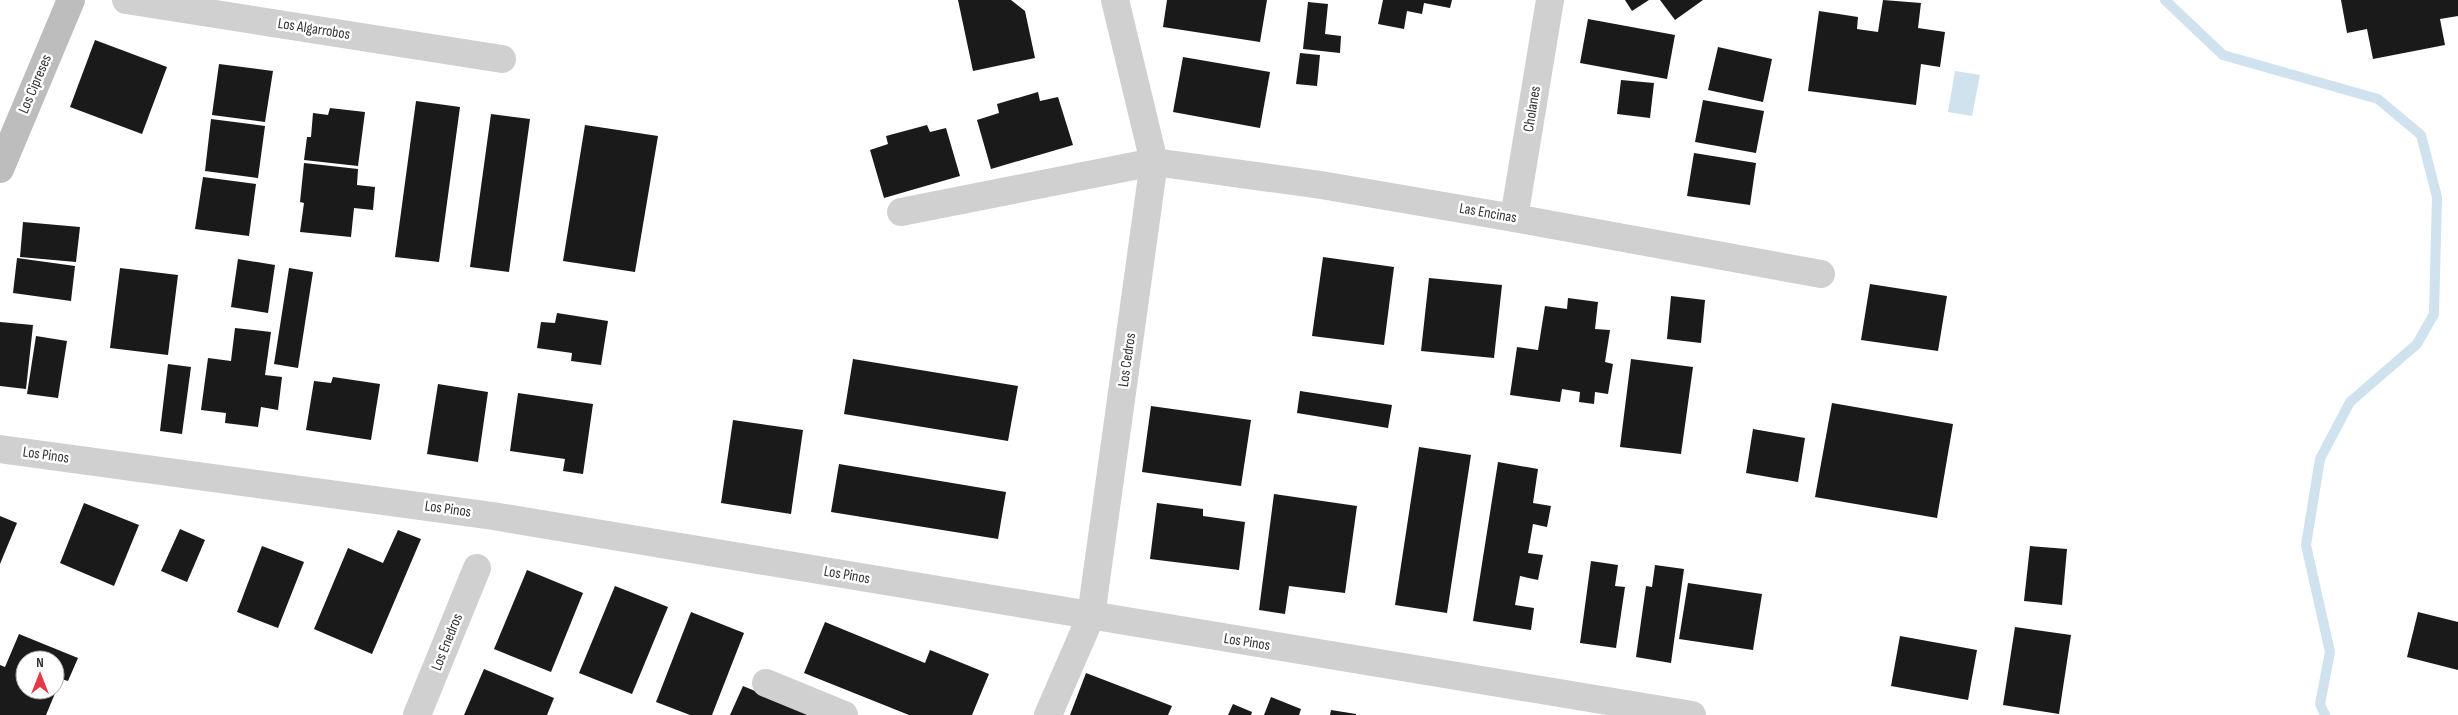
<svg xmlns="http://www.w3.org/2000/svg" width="2458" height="715" font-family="'Sofia Sans Condensed',sans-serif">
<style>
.water{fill:#cfe2ee}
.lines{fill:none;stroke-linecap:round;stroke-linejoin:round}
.stream{stroke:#cfe2ee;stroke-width:10}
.building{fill:#1a1a1a;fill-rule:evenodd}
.street{stroke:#d0d0d0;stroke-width:28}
.secondary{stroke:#bdbdbd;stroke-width:28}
.labels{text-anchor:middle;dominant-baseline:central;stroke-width:5;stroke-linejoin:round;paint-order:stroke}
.street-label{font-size:15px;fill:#333;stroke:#fff}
</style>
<rect width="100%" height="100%" fill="#fff"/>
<polygon class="water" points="1955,71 1980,75 1972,116 1948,112"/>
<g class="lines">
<polyline class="stream" points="2165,0 2223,55 2378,99 2421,135 2437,197 2434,314 2417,344 2350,402 2320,459 2306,545 2330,652 2320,704 2325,715"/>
</g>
<g class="building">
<polygon points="958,0 1011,0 1025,11 1035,58 973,71"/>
<polygon points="1167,0 1267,0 1260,42 1163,27"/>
<polygon points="1383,0 1452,0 1450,8 1424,3 1422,14 1407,11 1404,29 1378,24"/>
<polygon points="1625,0 1649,0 1632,11"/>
<polygon points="1660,0 1703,0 1675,20"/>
<polygon points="1883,0 1921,3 1918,28 1945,32 1940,67 1921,64 1916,105 1808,91 1819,11 1858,17 1857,29 1878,32"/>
<polygon points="2341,0 2458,0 2458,16 2440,19 2445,45 2373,59 2367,29 2347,33"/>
<polygon points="1308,2 1328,4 1325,34 1341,36 1340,53 1303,49"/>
<polygon points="1588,19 1675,35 1667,79 1580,63"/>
<polygon points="95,40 167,67 142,134 70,107"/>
<polygon points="1718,47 1772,59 1763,102 1708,90"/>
<polygon points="1300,53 1320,55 1317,86 1296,84"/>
<polygon points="1183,57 1270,72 1260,128 1173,112"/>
<polygon points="219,64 273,71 265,122 212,115"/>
<polygon points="1621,80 1654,83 1650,118 1617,114"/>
<polygon points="1038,92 1040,101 1058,97 1073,145 991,169 977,120 999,113 997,104"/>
<polygon points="1703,100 1764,111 1756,153 1695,142"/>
<polygon points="416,101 460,107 439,262 395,257"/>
<polygon points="330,108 365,112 358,166 304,160 307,137 311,137 313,113 328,115"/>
<polygon points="491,114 530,119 509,272 470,267"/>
<polygon points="211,119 265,126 258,178 205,171"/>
<polygon points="585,125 658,136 635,272 563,261"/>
<polygon points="927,125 930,132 946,128 960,176 884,198 870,150 888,144 886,136"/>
<polygon points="1694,153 1756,163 1750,205 1687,196"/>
<polygon points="304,163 358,169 357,185 375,187 373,210 354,208 351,237 300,232 304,203 300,202"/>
<polygon points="203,177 256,184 249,236 195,229"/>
<polygon points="23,222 80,227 76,262 20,257"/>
<polygon points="1323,257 1394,267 1384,345 1312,336"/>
<polygon points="17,258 75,266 71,301 13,293"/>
<polygon points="238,259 275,265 268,313 231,307"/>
<polygon points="120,268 178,275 168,355 110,348"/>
<polygon points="289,268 313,272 298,368 274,364"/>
<polygon points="1429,278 1502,285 1494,358 1421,351"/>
<polygon points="1870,284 1947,296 1938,351 1861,340"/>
<polygon points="1671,296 1705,300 1701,343 1667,339"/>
<polygon points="1568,298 1598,302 1595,329 1610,330 1605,362 1613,364 1608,394 1595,392 1594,404 1579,402 1580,392 1562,389 1560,402 1510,395 1517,347 1538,350 1545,306 1567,309"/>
<polygon points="557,313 608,321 601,365 571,361 572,353 537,348 541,322 555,323"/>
<polygon points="0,322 33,325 26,389 0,386"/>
<polygon points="235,328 271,332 265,375 282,377 278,410 261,407 258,427 225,423 226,413 201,410 208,358 231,361"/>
<polygon points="36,336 67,341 58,398 27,394"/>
<polygon points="853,359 1018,386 1008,441 844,414"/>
<polygon points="1631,359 1693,367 1681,454 1620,447"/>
<polygon points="168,364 191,367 182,434 160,431"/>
<polygon points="333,377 380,384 371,440 306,430 314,381 331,383"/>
<polygon points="438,384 488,392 478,462 427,454"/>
<polygon points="1300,391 1392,405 1388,428 1297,413"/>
<polygon points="518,393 593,404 583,474 563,471 565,459 510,451"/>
<polygon points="1832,403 1953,424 1937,518 1815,497"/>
<polygon points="1151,406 1251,420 1241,486 1142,472"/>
<polygon points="733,420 803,430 791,514 721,503"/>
<polygon points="1753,429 1805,438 1798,482 1746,473"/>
<polygon points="1419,447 1471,455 1447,613 1395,605"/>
<polygon points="1498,462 1538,469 1533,503 1551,506 1547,527 1533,524 1528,553 1543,555 1538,580 1520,576 1515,605 1534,608 1531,630 1473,621"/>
<polygon points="839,464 1006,492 998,539 831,512"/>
<polygon points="1274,494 1357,506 1345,593 1289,586 1285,614 1259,610"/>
<polygon points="84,503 139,525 114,586 60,563"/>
<polygon points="1157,503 1203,509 1203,516 1245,522 1239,570 1150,559"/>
<polygon points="0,516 17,523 0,564"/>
<polygon points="180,529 205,540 187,582 161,571"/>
<polygon points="398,530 421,539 372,654 314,629 348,548 383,563"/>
<polygon points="262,546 304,562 278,628 237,612"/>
<polygon points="2030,546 2067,549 2062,605 2024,601"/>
<polygon points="1591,561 1618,565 1615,586 1625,587 1616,648 1580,643"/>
<polygon points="1655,565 1684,569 1671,663 1636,657 1646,586 1652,587"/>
<polygon points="527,570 583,593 551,672 494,649"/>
<polygon points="1688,583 1762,594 1753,650 1679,639"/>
<polygon points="615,586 668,607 632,694 579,673"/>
<polygon points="691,612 744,633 712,715 690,715 656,702"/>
<polygon points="2418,612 2458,622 2458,670 2407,657"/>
<polygon points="825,622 925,663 930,650 989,674 972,715 909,715 804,673"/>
<polygon points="2015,627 2071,635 2059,714 2003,705"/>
<path d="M19,634l59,24 -10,23 -7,-2 -15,36h-46v-50l5,2zM25,660h30v30h-30z"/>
<polygon points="1900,636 1977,650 1968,700 1891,686"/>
<polygon points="484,669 554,698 547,715 464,715"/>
<polygon points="1086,673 1172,706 1168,715 1070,715"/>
<polygon points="743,686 812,715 730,715"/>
<polygon points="1271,697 1301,709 1299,715 1264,715"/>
<polygon points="1233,704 1252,712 1251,715 1228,715"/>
<polygon points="1331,710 1356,714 1356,715 1330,715"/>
</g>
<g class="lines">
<g class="street">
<polyline points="126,0 502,59"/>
<polyline points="901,212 1154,162 1321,185 1514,218 1821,274"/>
<polyline points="1514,218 1550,0"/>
<polyline points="0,449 493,516 1692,715"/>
<polyline points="766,683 844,715"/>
<polyline points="417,715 477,568"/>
<polyline points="1048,715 1091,616 1154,162 1115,0"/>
</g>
<polyline class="secondary" points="0,169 71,0"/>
</g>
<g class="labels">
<g class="street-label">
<text transform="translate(314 29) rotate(9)">Los Algarrobos</text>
<text transform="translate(35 84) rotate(-67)">Los Cipreses</text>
<text transform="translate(1532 109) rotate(-81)">Cholanes</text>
<text transform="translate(1488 213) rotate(10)">Las Encinas</text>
<text transform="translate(1127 360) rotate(-82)">Los Cedros</text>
<text transform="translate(46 455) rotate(8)">Los Pinos</text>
<text transform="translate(448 509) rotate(8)">Los Pinos</text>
<text transform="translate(847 575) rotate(10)">Los Pinos</text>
<text transform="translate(447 642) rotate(-68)">Los Enedros</text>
<text transform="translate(1247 642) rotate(9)">Los Pinos</text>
</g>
</g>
<g transform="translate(40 675)"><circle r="24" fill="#ffffff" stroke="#adadad"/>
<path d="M0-4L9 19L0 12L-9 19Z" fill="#e63946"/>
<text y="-8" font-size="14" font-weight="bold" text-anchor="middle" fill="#333333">N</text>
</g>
</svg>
